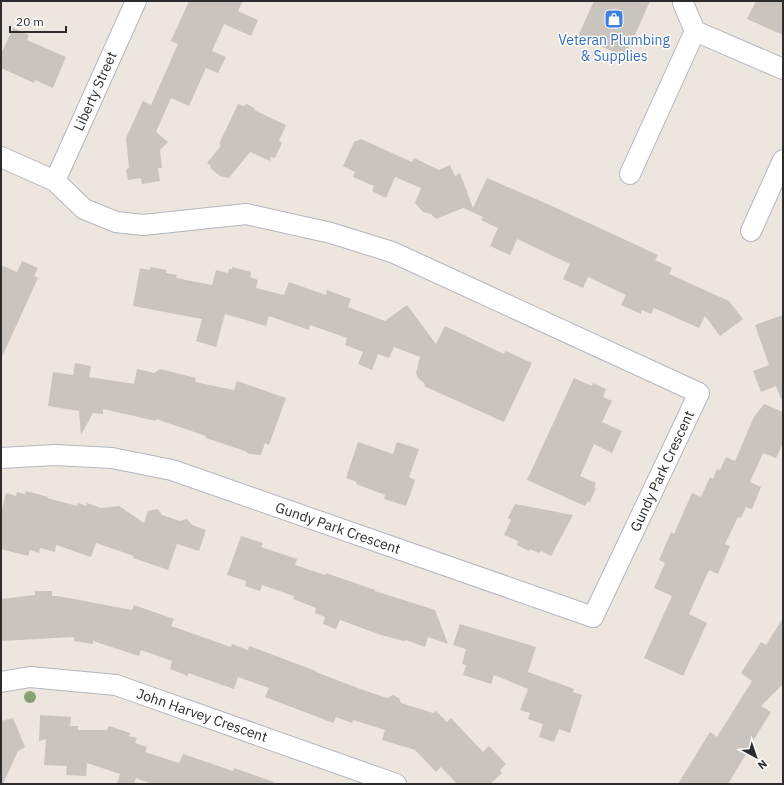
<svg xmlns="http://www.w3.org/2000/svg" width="784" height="785" font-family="'IBM Plex Sans',sans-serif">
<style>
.building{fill:#c9c4bd}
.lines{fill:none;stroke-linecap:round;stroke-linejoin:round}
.minor-casing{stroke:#b2b6bf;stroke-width:22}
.minor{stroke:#fff;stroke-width:20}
.tree{fill:#88a174}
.labels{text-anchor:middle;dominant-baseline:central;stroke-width:3;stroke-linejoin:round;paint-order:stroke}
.shop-label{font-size:14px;fill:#366cbe;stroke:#fff}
.street-label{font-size:14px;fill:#2c2c2c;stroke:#fff}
</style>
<rect width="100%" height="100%" fill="#ede6df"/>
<g class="building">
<polygon points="189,1 243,1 238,11 258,20 251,36 224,24 212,51 226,57 218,73 206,68 189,106 171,98 156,132 168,142 160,150 162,168 158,168 160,181 142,184 141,178 128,180 126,170 129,167 126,138 143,101 151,105 178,44 171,41"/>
<polygon points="594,1 650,1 625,57 578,36"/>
<polygon points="756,1 783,1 783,35 747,19"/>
<polygon points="13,28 29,35 27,40 66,57 53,88 35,80 34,83 1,68 1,54"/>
<polygon points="238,104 243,106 247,104 254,108 256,111 286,125 279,141 282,143 275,158 271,157 270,161 250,152 229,178 220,176 210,168 211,166 207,163 220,147 220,142"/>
<polygon points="361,139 412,162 414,158 439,170 450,165 455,176 460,173 473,208 487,178 552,206 658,255 655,260 672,268 669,274 729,301 743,319 720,336 705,316 699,328 654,308 651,314 642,310 641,314 621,305 626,295 588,277 583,288 563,279 570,264 517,239 510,255 490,246 498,228 481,220 483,217 463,208 436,219 431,214 423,212 415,203 421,188 395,177 386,198 372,191 374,186 353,177 355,172 343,166 354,142"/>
<polygon points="22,261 38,268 34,276 38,278 1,359 1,265 17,272"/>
<polygon points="150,267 167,270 166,273 177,275 176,278 212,285 216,270 228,273 229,269 232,269 232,267 251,272 250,277 258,280 256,288 284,295 289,282 326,295 327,290 351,299 348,307 385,321 407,305 436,344 445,326 504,354 506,351 532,363 504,422 424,386 425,384 418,378 416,373 420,357 394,347 389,358 378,354 372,370 358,364 363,352 345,345 347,338 310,325 309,330 269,316 266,326 225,314 216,347 196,341 202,319 133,306 140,268 150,270"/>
<polygon points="783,315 783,398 781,399 776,386 761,392 753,371 769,365 755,325"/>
<polygon points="75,363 91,366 89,377 134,384 137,369 154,373 160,369 196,378 195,382 234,390 237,381 286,398 269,445 265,443 261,455 249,454 245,451 206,438 206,436 156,419 156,421 103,409 103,414 93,413 81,435 79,411 48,406 53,372 73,375"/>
<polygon points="574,378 592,386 593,383 606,389 603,397 612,401 602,422 622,431 612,453 594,444 580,476 596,483 594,488 596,488 590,502 588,501 585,506 527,480"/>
<polygon points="764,404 783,412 783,443 776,458 763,453 750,482 761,487 752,509 746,507 741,518 738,517 725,544 730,546 718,574 709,570 689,614 707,623 683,676 644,658 672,596 654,588 665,563 659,560 671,532 674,534 692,493 701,497 710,477 713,479 717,469 720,470 726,457 735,461 754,417"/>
<polygon points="358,442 393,454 397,442 419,449 409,477 415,480 406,506 384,499 385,495 356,484 357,482 346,478"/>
<polygon points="26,491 48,497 47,498 77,506 78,503 86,506 87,503 101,508 119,506 144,523 148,511 158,509 162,515 180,521 187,519 192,525 206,530 199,551 177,544 168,570 133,558 134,556 96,543 91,557 56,545 55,552 40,548 39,553 30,550 28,556 1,549 1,513 6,493 16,496 17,492 25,494"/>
<polygon points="515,504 573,515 551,556 541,551 539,553 530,549 529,551 517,545 518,541 504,535 511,520 508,518"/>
<polygon points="241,536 263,543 261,547 297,559 295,565 325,575 326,573 375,590 375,591 435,610 448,644 428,637 425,647 406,640 404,641 381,635 340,620 336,629 323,624 325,617 315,613 316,608 293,599 294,596 262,585 260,591 245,586 246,581 227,575"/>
<polygon points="35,591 52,591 52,596 58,596 132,610 134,605 174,619 171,626 231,647 232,644 248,650 249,646 316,671 316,672 363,690 387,698 393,695 399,698 401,703 433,713 436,711 447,722 451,718 483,752 489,746 506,764 500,770 502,773 490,784 457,784 441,767 436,772 415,750 382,740 385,730 353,720 352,723 336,717 333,723 315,716 265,697 269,688 238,677 234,689 188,673 188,676 170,669 172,661 141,650 139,656 93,641 93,644 74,641 74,637 1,641 1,599 35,595"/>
<polygon points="783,618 783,684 761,706 771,712 745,754 746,754 728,784 678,784 710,732 717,737 752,681 741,673 761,642 766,645"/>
<polygon points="460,624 536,647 528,672 574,689 573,692 582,695 570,733 559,729 554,742 539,737 543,724 528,719 530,713 520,710 528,689 494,675 491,684 463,675 466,665 462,664 466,649 453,645"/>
<polygon points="40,715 71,717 70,726 78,726 78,730 107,730 109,726 130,733 129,736 137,738 135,743 147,747 145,752 179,763 183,754 233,771 234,768 274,782 274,784 152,784 136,778 134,784 117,784 120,774 87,763 86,776 66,775 67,766 44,765 46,739 39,741"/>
<polygon points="13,718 25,747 18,751 3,784 1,784 1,721"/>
</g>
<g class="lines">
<defs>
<g id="minor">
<polyline points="683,1 683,3 695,31 783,69"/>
<polyline points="1,157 55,181 84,209 116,222 143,225 246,214 331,233 392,252 699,393 593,617 172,470 112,458 55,455 1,458"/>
<polyline points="630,174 695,31"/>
<polyline points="55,181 136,1"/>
<polyline points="751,231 783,160"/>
<polyline points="1,682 30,677 116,685 396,784"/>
</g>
</defs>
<use href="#minor" class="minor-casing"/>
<use href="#minor" class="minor"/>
</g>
<circle class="tree" cx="30" cy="697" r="6"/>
<defs>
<symbol id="shop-square" viewBox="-11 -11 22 22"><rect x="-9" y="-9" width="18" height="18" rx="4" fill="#3f7fe0" stroke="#fff"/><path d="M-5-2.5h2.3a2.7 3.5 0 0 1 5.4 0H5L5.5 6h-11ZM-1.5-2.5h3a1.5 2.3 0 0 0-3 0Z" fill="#fff"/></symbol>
</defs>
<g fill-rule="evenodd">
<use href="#shop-square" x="603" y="8" width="22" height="22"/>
</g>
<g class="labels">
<g class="shop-label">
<text x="614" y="40">Veteran Plumbing<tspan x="614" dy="16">&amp; Supplies</tspan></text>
</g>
<g class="street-label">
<text transform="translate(95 91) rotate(-66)">Liberty Street</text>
<text transform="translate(662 471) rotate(-65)">Gundy Park Crescent</text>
<text transform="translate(338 528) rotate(19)">Gundy Park Crescent</text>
<text transform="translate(202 715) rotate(19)">John Harvey Crescent</text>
</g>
</g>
<rect width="784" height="785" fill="none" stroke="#2c2c2c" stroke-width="4"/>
<g transform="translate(756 757) rotate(140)" stroke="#ffffff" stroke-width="3" paint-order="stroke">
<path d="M0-3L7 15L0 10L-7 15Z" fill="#2c2c2c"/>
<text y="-6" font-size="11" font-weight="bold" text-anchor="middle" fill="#2c2c2c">N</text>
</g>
<path d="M10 26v6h56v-6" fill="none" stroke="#2c2c2c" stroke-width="2"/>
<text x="16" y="26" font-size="12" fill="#2c2c2c" stroke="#ffffff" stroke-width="3" paint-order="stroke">20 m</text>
</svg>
